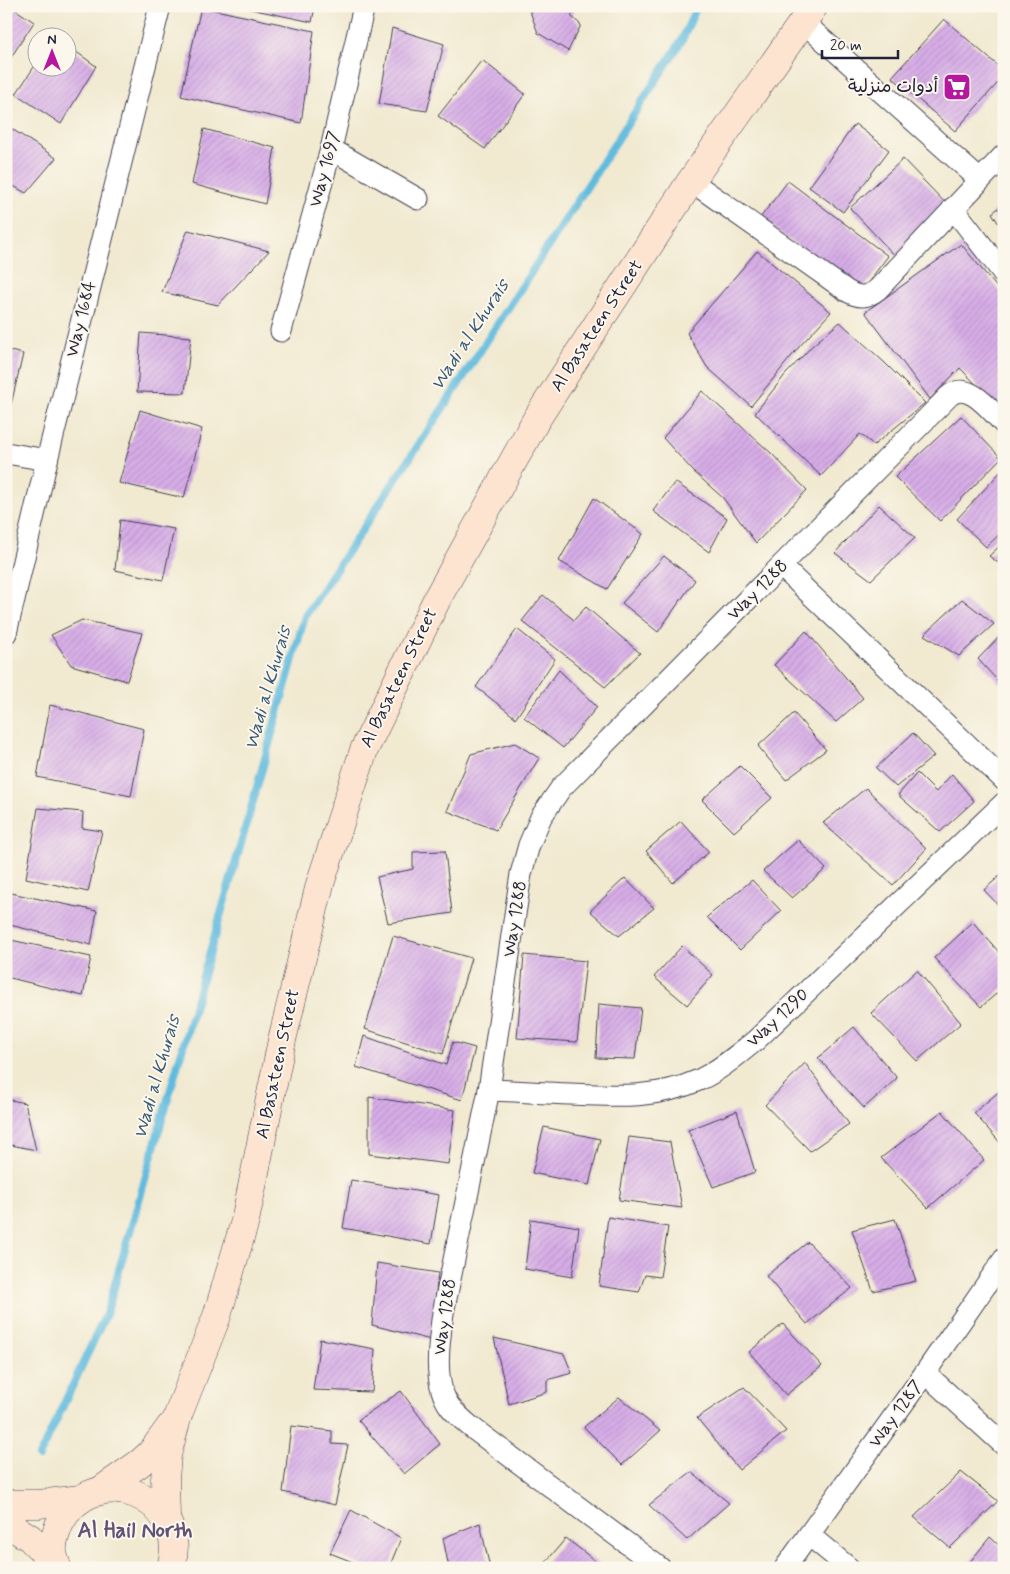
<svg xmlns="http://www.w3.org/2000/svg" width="1010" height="1574" font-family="Mynerve,'Playpen Sans Arabic',sans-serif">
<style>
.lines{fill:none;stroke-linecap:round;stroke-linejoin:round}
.stream{stroke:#60bbde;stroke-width:8}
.building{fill:url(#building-hatch)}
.street-casing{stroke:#414051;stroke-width:23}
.secondary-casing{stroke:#414051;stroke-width:29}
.street{stroke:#fff;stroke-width:21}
.secondary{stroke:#fde4d1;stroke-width:28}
.labels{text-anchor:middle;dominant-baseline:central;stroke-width:4;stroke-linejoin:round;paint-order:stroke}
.poi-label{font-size:18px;fill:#22223b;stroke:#fbf7ec;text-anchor:end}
.street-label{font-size:18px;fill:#22223b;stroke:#fbf7ec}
.water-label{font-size:19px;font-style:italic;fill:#385874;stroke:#fbf7ec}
.district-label{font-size:22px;font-weight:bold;fill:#615377;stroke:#fbf7ec}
</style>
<defs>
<pattern id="building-hatch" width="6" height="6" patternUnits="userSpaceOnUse" patternTransform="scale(1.25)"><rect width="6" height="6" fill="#d7ade7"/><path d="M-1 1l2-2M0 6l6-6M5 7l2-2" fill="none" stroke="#b895c7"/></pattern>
</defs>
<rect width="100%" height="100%" fill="#fbf7ec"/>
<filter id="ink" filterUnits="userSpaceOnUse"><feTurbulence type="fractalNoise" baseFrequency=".02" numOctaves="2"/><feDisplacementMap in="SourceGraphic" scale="10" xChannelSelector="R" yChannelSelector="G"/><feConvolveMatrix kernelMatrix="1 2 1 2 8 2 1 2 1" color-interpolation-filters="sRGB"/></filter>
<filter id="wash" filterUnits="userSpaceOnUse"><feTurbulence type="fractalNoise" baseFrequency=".0096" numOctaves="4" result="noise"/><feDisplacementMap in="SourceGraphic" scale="20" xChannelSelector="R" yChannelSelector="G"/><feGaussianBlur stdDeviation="1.12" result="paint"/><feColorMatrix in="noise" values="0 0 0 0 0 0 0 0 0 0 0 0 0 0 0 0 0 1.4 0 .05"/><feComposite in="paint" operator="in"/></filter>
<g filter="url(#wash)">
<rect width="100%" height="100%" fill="#f1e9d0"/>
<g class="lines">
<polyline class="stream" points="39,1457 107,1312 246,826 305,616 449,399 682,40 697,6"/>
</g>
<g id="blocks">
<g class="building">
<polygon points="6,6 10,6 34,22 6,65"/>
<polygon points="236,6 315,6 312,22"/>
<polygon points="528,6 577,6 571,16 581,25 568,51 538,33"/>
<polygon points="201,7 314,31 301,123 181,96"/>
<polygon points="944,19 1004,71 1004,76 955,131 892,77"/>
<polygon points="392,28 444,44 427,111 379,104"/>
<polygon points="68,46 96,66 61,124 16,94 38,61 38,68 68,68"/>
<polygon points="482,60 525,94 485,149 438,116"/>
<polygon points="855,124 889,150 843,212 809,187"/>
<polygon points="9,127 56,158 26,193 6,182 6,132"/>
<polygon points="204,129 275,148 265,204 192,184"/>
<polygon points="903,159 950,208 896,257 850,208"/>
<polygon points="788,181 888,256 860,293 760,218"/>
<polygon points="1004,204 1004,232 992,213"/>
<polygon points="188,230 269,251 218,305 162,292"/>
<polygon points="961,244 1004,296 1004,413 960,368 930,399 865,312"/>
<polygon points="757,251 831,312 799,347 751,406 707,367 687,333"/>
<polygon points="840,322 885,363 925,403 874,445 860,434 821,476 755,413 785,375 813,345"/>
<polygon points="141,333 191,337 185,393 137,392"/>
<polygon points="6,350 23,354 10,409 6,408"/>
<polygon points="702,391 771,453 807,490 756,543 723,498 693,471 663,438"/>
<polygon points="140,410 202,429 184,498 119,483"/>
<polygon points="961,416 1001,458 940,521 895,477"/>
<polygon points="1004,468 1004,530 986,547 957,519"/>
<polygon points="675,482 727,518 709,552 653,511"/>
<polygon points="594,498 643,534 607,589 559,561"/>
<polygon points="879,505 915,538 871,580 835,553"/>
<polygon points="120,520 174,529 163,580 115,570"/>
<polygon points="1004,542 1004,567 989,556"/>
<polygon points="664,556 695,580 658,632 622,603"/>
<polygon points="543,595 574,620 586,607 640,653 605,687 522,621"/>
<polygon points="962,599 994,624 959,656 924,635"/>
<polygon points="82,620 142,633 127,681 71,665 51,635"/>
<polygon points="517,629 555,659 516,718 476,687"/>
<polygon points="806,631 863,698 836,722 774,665"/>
<polygon points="1004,632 1004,688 978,659"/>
<polygon points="559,670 597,707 563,748 524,717"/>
<polygon points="50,705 144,729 131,796 37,777"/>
<polygon points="794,713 826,750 786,780 758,746"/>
<polygon points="913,733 934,756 896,787 876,768"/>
<polygon points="515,743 539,758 496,830 447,811 471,754"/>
<polygon points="740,766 772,798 734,832 702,800"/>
<polygon points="917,773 936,792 952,774 974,801 940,832 898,795"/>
<polygon points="866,788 926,849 893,885 823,823"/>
<polygon points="38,808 83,812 82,828 102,831 88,892 26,878"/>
<polygon points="681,821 709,852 673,883 646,851"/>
<polygon points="798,840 826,869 792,898 763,871"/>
<polygon points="445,851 452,913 388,923 377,877 413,869 413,852"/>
<polygon points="1004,872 1004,911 984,890"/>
<polygon points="625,878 654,908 619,936 590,911"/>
<polygon points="752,880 781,911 740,950 707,917"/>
<polygon points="6,892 97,911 91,945 6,924"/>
<polygon points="973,922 1004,958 1004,987 981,1007 934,958"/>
<polygon points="393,936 471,958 443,1054 365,1029"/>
<polygon points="6,939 91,957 83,996 6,977"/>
<polygon points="682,946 713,975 687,1005 654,977"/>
<polygon points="524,955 586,961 577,1042 517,1038"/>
<polygon points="917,970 961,1023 917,1061 871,1013"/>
<polygon points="599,1004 641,1008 635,1059 596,1058"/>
<polygon points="854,1027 897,1078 864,1108 818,1058"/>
<polygon points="364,1036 446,1065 453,1042 475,1048 462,1100 356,1067"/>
<polygon points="805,1063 849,1124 810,1151 765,1105"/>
<polygon points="1004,1087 1004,1145 1003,1146 974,1113"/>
<polygon points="369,1097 455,1110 448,1164 369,1154"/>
<polygon points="6,1099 25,1103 36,1150 6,1144"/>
<polygon points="737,1111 755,1172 713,1187 688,1130"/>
<polygon points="942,1111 984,1160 928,1208 881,1158"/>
<polygon points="544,1127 600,1139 589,1185 532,1173"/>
<polygon points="629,1137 670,1142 682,1208 619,1200"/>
<polygon points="351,1180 439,1195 431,1244 343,1228"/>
<polygon points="608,1217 668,1227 660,1277 645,1275 639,1292 599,1286"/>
<polygon points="531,1219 579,1227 572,1277 525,1269"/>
<polygon points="895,1219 916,1281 873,1291 852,1230"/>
<polygon points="808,1242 852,1288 807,1324 766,1276"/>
<polygon points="377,1263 438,1273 431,1340 372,1325"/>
<polygon points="783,1324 822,1366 786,1395 749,1352"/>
<polygon points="494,1338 564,1354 572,1373 547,1380 547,1392 509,1404"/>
<polygon points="320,1339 375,1349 372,1392 313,1390"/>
<polygon points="744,1387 786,1431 739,1470 697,1418"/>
<polygon points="401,1391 440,1444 404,1474 358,1420"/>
<polygon points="619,1397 660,1431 622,1465 584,1427"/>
<polygon points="291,1426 332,1431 332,1444 348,1445 335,1505 283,1492"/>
<polygon points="691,1472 729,1503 687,1540 649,1505"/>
<polygon points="961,1472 998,1501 950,1548 914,1517"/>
<polygon points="351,1510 401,1538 389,1568 368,1568 330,1553"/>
<polygon points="480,1523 490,1568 449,1568 443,1538"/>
<polygon points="990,1537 1004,1550 1004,1568 965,1568"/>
<polygon points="566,1538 604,1568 541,1568"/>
</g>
</g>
</g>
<g filter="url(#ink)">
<use href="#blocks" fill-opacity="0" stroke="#414051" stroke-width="1"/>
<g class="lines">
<defs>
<g id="street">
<polyline points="803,22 980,180"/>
<polyline points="331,149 418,199"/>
<path d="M691,181l156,110c12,7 20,7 31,-2l126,-134"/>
<polyline points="953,208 1004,274"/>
<polyline points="281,331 331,149 364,6"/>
<polyline points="6,453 47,460"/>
<polyline points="781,566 1004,780"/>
<polyline points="6,633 47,460 160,6"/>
<path d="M489,1090c27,1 54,3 81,4 44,2 87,5 129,-14 20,-9 38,-25 56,-39l249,-238"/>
<polyline points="925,1373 1004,1445"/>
<polyline points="809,1535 849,1568"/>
<path d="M660,1568l-189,-141c-7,-6 -14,-12 -20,-19 -19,-23 -12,-67 -8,-95l46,-223 32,-216 8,-29 12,-28 20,-29 388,-392c19,-17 42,15 55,28"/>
<polyline points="785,1568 925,1373 1004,1259"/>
</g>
<g id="secondary">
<polyline points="100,1491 140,1463 151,1453 170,1427"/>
<polyline points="6,1504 39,1504 81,1499"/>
<polyline points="166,1518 165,1479 167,1455 178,1415 217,1316 245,1221 282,1040 320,884 364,750 438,597 536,420 600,320 691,181 814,6"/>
<polyline points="6,1523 30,1538 56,1564"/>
<path d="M57,1568c-1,-5 -3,-10 -4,-15 -1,-10 3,-21 7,-30 34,-65 131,-27 111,45"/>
</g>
</defs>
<use href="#street" class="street-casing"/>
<use href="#secondary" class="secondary-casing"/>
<use href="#street" class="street"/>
<use href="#secondary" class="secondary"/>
</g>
</g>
<defs>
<symbol id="supermarket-square" viewBox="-11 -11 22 22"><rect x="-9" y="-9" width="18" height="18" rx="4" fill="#b5179e" stroke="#fbf7ec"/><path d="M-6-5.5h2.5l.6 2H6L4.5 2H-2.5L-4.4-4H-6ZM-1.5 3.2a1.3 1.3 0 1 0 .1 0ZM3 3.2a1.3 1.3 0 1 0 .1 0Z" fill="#fff"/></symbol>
</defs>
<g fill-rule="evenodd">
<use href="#supermarket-square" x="941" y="71" width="32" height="32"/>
</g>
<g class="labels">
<g class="poi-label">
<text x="938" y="87">أدوات منزلية</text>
</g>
<g class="street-label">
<text transform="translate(325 169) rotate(-75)">Way 1697</text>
<text transform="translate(81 319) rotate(-76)">Way 1684</text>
<text transform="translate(597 326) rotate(-57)">Al Basateen Street</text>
<text transform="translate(758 590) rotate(-45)">Way 1288</text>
<text transform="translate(399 678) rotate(-64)">Al Basateen Street</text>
<text transform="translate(515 919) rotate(-81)">Way 1288</text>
<text transform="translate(778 1018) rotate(-43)">Way 1290</text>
<text transform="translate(278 1064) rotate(-78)">Al Basateen Street</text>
<text transform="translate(445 1317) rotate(-82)">Way 1288</text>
<text transform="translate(896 1414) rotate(-54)">Way 1287</text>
</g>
<g class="water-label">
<text transform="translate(470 335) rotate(-57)">Wadi al Khurais</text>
<text transform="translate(268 688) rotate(-74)">Wadi al Khurais</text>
<text transform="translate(157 1077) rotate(-74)">Wadi al Khurais</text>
</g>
<g class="district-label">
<text x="135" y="1531">Al Hail North</text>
</g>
</g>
<rect width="1010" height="1574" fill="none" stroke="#fbf7ec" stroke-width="25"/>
<g transform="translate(52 52)"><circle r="24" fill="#fbf7ec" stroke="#a4a2a5"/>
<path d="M0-4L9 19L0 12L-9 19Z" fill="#b5179e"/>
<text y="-8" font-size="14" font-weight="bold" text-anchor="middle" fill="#22223b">N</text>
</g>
<path d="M822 50v8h76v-8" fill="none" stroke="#22223b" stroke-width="2.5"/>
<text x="830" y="50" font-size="15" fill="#22223b" stroke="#fbf7ec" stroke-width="4" paint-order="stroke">20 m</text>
</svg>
